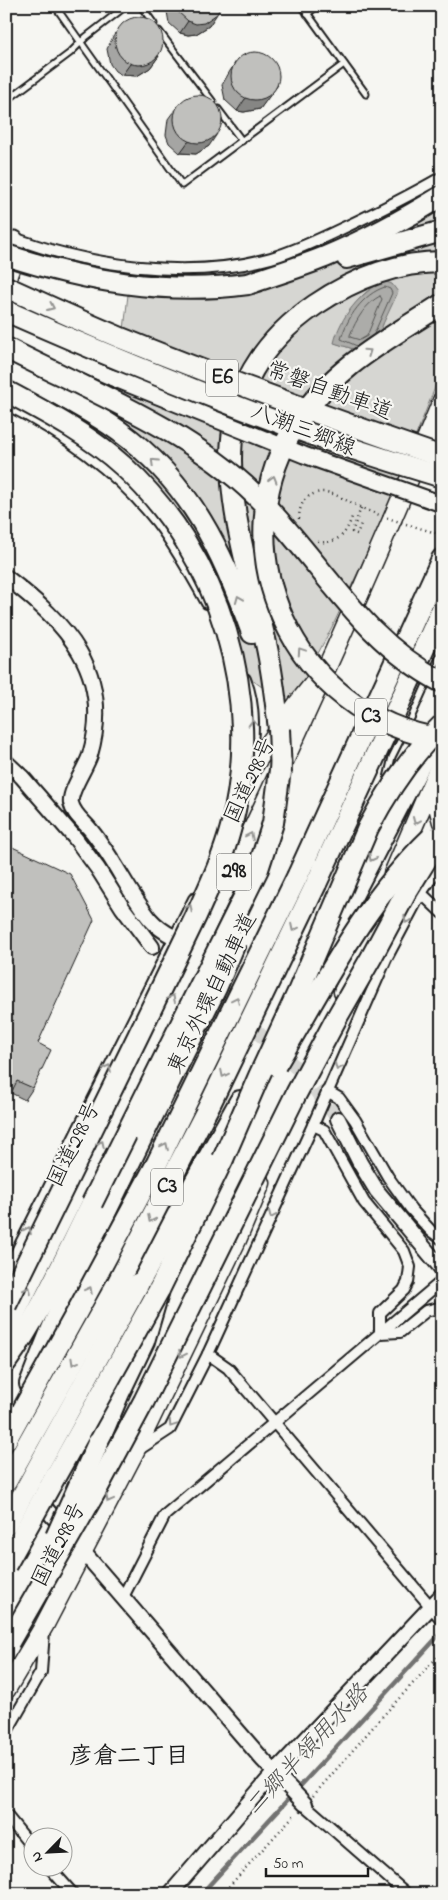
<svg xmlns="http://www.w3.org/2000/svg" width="448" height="1900" font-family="'Indie Flower','Klee One',sans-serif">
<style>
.green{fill:#d6d6d2;stroke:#797977;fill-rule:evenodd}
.water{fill:#acaca9;stroke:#727271}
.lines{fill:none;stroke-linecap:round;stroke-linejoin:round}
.shore{stroke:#565654;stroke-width:1}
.stream{stroke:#727271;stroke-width:4.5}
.tertiary-tunnel{stroke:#d5d5d2;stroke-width:14;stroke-dasharray:14 7;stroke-linecap:butt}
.service-casing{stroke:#1c1c1c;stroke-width:9}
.minor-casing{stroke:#1c1c1c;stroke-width:14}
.tertiary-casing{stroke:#1c1c1c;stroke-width:18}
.secondary-casing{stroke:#1c1c1c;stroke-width:19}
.trunk-casing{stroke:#1c1c1c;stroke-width:21}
.motorway-casing{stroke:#1c1c1c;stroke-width:24}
.path{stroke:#1c1c1c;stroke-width:2.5;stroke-dasharray:1 4;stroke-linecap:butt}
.service{stroke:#f6f6f2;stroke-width:5}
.minor{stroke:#f6f6f2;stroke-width:10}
.tertiary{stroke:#f6f6f2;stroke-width:14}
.secondary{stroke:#f6f6f2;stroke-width:15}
.trunk{stroke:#f6f6f2;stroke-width:18}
.motorway{stroke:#f6f6f2;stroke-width:20}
.secondary-bridge-casing{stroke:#1c1c1c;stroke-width:19;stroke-linecap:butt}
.motorway-bridge-casing{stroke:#1c1c1c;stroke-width:24;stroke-linecap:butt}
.path-bridge{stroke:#1c1c1c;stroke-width:2.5;stroke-dasharray:1 4;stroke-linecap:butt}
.secondary-bridge{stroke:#f6f6f2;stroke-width:15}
.motorway-bridge{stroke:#f6f6f2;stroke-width:20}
.wall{fill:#a5a5a3;stroke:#1c1c1c}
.shaded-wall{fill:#868684;stroke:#1c1c1c}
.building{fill:#c0c0bd;stroke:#1c1c1c}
.oneway{stroke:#949492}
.labels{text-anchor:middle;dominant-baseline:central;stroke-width:4.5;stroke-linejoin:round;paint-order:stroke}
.shield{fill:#f6f6f2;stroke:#5d5d5c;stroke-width:1}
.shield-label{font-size:21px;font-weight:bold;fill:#1c1c1c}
.street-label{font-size:22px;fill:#1c1c1c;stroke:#f6f6f2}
.water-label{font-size:24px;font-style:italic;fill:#565654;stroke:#f6f6f2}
.neighbourhood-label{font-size:24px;font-weight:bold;fill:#1c1c1c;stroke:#f6f6f2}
</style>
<rect width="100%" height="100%" fill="#f6f6f2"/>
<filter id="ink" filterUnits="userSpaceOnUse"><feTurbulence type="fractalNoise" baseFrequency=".02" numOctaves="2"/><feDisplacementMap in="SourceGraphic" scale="10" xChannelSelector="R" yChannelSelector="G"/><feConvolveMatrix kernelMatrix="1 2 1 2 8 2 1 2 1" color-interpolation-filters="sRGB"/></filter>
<g filter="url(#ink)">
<path class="green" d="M442,187v183l-61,153 -47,100 -44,84 -42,-30 -59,-113 -80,-102 21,-185 75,2 73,-14 49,-17 72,-33zM371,288l12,36 -7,20 -14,8 -27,-9c9,-23 16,-39 36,-55z"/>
<path class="water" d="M384,281l8,3 6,8 -15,32 -7,20 -13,8 -29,-9c6,-26 26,-50 50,-62z"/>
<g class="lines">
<g class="shore">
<path d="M380,296l2,3 -15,37 -7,4 -10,-3v-2c6,-15 16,-32 30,-39z"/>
<path d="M357,346l-16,-7c6,-21 22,-45 44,-52l5,2 2,4 -18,41"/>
</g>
<polyline class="stream" points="201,1894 442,1632"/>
<polyline class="tertiary-tunnel" points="205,993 255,1030 302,1073 338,1119"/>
<defs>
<g id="service">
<polyline points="55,6 182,185 344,64"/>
<polyline points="141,6 154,24"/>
<polyline points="302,6 366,94"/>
<polyline points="307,14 317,6"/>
<polyline points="159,31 213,102"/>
<polyline points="6,101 70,53 86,37 126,6"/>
<polyline points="218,109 242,141"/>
<polyline points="433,671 442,651"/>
<polyline points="408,725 429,678"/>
<polyline points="389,781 387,778 392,757 404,733"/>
</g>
<g id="minor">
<path d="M6,235c80,31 181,46 265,23 24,-7 47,-18 70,-29 34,-16 68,-33 101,-52"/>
<path d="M6,404c57,29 111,67 151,118 19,25 35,54 50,81"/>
<path d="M245,679c11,28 9,57 4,87"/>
<polyline points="421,893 442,913"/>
<polyline points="327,1091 339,1098 355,1120 388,1177 411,1209 431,1231 442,1239"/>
<polyline points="313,1125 324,1130 364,1202 404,1251 410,1267 408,1282 404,1290 380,1313 380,1333 400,1332 426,1311 442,1307"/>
<polyline points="6,1273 194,899"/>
<polyline points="208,1354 228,1368 442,1620"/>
<polyline points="138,1450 170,1429 208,1354 313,1125 386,959 421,893 442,863"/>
<polyline points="123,1597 165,1515 442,1281"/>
<polyline points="6,1733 41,1672 44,1632"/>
<polyline points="304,1804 407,1894"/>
<polyline points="6,1815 32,1847"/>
<polyline points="50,1868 73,1894"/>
</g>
<g id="tertiary">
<path d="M6,577c60,46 108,95 84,178 -4,13 -21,36 -19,48 2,10 11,17 18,25 24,28 38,62 61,91 7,8 14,13 24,18"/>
<polyline points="6,762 22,777 75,838 98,869 122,907 152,947"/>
<polyline points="338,1119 360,1163 377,1191 442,1269"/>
<polyline points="35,1496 263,1760 305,1804"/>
<polyline points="170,1894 274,1773 442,1595"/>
</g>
<g id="secondary">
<polyline points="6,285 17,254 15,239"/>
<polyline points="6,334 13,334 113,378"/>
</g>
<g id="trunk">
<polyline points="247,775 298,703 314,683"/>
<polyline points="439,779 437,803 442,822"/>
<polyline points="393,874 442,760"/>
<polyline points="343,992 381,903"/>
<path d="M6,1333c154,-307 305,-614 436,-932"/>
<polyline points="6,1690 44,1626 134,1453 237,1240 261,1183"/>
</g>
<g id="motorway">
<polyline points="347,258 442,231"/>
<path d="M248,284c26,-9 52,-17 77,-27 41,-17 80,-38 117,-61"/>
<path d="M6,368c38,20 78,38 113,63 72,52 104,121 133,202"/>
<path d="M279,729c-4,-32 -7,-63 -15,-94 -30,-122 -75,-243 51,-330 37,-25 81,-43 127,-43"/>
<polyline points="298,875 442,559"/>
<polyline points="316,884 399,704 442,609"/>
<polyline points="327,944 433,739"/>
<polyline points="139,1283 240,1101"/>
<path d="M6,1362c34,-46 60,-107 86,-159"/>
<path d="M30,1384c32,-86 74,-168 114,-251"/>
<polyline points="98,1443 119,1393 144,1341 159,1290 223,1159"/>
</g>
</defs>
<use href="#service" class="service-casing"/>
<use href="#minor" class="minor-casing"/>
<use href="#tertiary" class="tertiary-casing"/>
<use href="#secondary" class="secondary-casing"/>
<use href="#trunk" class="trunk-casing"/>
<use href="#motorway" class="motorway-casing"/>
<g class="path">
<polyline points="361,508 352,532 357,534 361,524"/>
<polyline points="313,1796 381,1718 442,1652"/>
<polyline points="222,1894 295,1814"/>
</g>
<use href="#service" class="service"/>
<use href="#minor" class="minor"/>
<use href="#tertiary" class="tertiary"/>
<use href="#secondary" class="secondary"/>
<use href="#trunk" class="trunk"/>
<use href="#motorway" class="motorway"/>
<defs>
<polyline id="secondary-bridge" points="113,378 304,455 442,504"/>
<g id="motorway-bridge">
<path d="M6,255c79,26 159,40 242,29"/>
<path d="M6,287c38,17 76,35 115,51 106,43 213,82 321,119"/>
<path d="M442,304c-52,34 -108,63 -143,116 -85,126 -5,297 143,319"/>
<path d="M6,311c102,45 205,87 310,125 41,15 84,28 126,41"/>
<path d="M6,348c84,43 183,82 250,148 64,63 103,143 186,186"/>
<path d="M6,391c41,22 82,43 117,75 97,88 142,233 108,361 -8,31 -22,60 -35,89 -19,40 -39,80 -58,120 -44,90 -88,179 -132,269"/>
<polyline points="279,729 281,774"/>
<path d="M276,1065c47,-79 88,-163 155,-227"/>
<polyline points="144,1133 216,988 236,941"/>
<path d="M223,1159l36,-83 39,-84 70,-164c20,-38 43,-73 74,-103"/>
<polyline points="92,1203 258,869 273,823 281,762"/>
<polyline points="6,1440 77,1312 157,1163 298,875"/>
<polyline points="6,1482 116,1286 211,1102 316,884"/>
<polyline points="6,1525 139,1283"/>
<polyline points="56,1537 98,1443"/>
<polyline points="6,1565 159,1290"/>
<polyline points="9,1642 98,1487 144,1401 296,1094 336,1019 371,958 407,891 442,834"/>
</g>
</defs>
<use href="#secondary-bridge" class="secondary-bridge-casing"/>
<use href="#motorway-bridge" class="motorway-bridge-casing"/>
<g class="path-bridge">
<path d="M299,519c0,-14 6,-25 22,-27 10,-1 20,6 29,10 28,15 61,23 92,33"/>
<path d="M318,542c21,2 29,-9 35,-28"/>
</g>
<use href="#secondary-bridge" class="secondary-bridge"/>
<use href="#motorway-bridge" class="motorway-bridge"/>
</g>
<g class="wall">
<polygon points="166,6 221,6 209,26 196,34 188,35 180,33 169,23"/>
<polygon points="123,24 159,56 150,68 137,76 122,75 115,71 110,64 107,49 114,35"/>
<polygon points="238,59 269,96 260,109 244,112 237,111 225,100 222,85 230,71"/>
<polygon points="176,108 209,146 196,154 180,153 169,143 166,135 168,119"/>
<polygon points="6,844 38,1043 33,1088 25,1100 11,1093"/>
</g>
<g class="shaded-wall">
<polygon points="217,14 209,26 196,34 188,35 180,33 188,21"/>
<polygon points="159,56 150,68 137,76 122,75 130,64"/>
<polygon points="278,85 260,109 244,112 237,111 245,99"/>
<polygon points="217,134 209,146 196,154 180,153 188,142"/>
</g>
<g class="building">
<polygon points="176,6 221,6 217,14 204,23 196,24 188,21 177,11"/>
<circle cx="139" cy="41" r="24"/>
<circle cx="255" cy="76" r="24"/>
<circle cx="198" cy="119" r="24"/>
<polygon points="6,844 70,874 94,920 38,1043 51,1050 33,1088 17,1081 6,1103"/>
</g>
<defs><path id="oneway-chevron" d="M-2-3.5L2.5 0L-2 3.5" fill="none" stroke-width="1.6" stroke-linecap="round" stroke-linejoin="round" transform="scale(1.25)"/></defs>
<g class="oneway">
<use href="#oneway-chevron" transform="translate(51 307) rotate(24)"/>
<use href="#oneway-chevron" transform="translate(368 352) rotate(-35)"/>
<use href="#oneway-chevron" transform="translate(154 462) rotate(-136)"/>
<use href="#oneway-chevron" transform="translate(273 479) rotate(-74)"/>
<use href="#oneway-chevron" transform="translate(239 599) rotate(-112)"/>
<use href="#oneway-chevron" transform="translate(301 651) rotate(-124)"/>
<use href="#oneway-chevron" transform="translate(253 723) rotate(-92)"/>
<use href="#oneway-chevron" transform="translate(416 821) rotate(113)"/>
<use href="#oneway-chevron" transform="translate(250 836) rotate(-65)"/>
<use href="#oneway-chevron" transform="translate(372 858) rotate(118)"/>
<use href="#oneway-chevron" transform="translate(189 908) rotate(-62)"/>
<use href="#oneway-chevron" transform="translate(407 920) rotate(118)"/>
<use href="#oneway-chevron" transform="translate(294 928) rotate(116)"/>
<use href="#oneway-chevron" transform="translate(172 998) rotate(-64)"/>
<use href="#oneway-chevron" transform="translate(236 1000) rotate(-64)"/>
<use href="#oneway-chevron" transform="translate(338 1067) rotate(114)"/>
<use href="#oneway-chevron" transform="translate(108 1068) rotate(-63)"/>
<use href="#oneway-chevron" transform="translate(224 1074) rotate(116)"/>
<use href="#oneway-chevron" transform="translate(101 1144) rotate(-64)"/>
<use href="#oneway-chevron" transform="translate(165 1146) rotate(-64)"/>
<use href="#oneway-chevron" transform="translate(272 1215) rotate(115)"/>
<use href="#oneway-chevron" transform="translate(151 1219) rotate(117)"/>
<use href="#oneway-chevron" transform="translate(28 1230) rotate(-64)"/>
<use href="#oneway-chevron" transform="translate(28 1290) rotate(-63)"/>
<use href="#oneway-chevron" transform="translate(89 1290) rotate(-62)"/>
<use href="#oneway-chevron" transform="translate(182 1354) rotate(116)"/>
<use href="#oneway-chevron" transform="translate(74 1362) rotate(119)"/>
<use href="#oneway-chevron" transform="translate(172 1424) rotate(124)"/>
<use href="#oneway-chevron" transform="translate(109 1499) rotate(118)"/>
</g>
</g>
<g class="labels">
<g class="shield">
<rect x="206" y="359.5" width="32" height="37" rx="4"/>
<rect x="355" y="698.5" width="32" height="37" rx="4"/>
<rect x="216.5" y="853.5" width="35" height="37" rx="4"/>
<rect x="151" y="1168.5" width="32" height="37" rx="4"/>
</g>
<g class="shield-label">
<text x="222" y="378">E6</text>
<text x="371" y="717">C3</text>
<text x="234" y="872">298</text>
<text x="167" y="1187">C3</text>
</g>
<g class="street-label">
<text transform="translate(329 392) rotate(20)">常磐自動車道</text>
<text transform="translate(303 431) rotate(21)">八潮三郷線</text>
<text transform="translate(251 781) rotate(-65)">国道298号</text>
<text transform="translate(213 994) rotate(-64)">東京外環自動車道</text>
<text transform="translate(75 1145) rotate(-64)">国道298号</text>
<text transform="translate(60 1545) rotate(-63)">国道298号</text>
</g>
<g class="water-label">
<text transform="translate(308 1751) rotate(-47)">二郷半領用水路</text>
</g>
<g class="neighbourhood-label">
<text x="129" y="1757">彦倉二丁目</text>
</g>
</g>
<rect width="448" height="1900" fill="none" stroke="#f6f6f2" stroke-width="25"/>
<rect x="12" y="12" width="423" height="1875" fill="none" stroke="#1c1c1c" stroke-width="2" filter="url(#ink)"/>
<g transform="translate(48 1852) rotate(246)"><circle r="24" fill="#f6f6f2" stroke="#9f9f9c"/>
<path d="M0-4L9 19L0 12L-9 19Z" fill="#1c1c1c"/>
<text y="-8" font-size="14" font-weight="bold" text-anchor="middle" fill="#1c1c1c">N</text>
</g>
<path d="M266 1868v8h102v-8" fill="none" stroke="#1c1c1c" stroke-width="2.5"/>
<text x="273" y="1868" font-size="15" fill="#1c1c1c" stroke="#f6f6f2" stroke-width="4" paint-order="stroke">50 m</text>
</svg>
